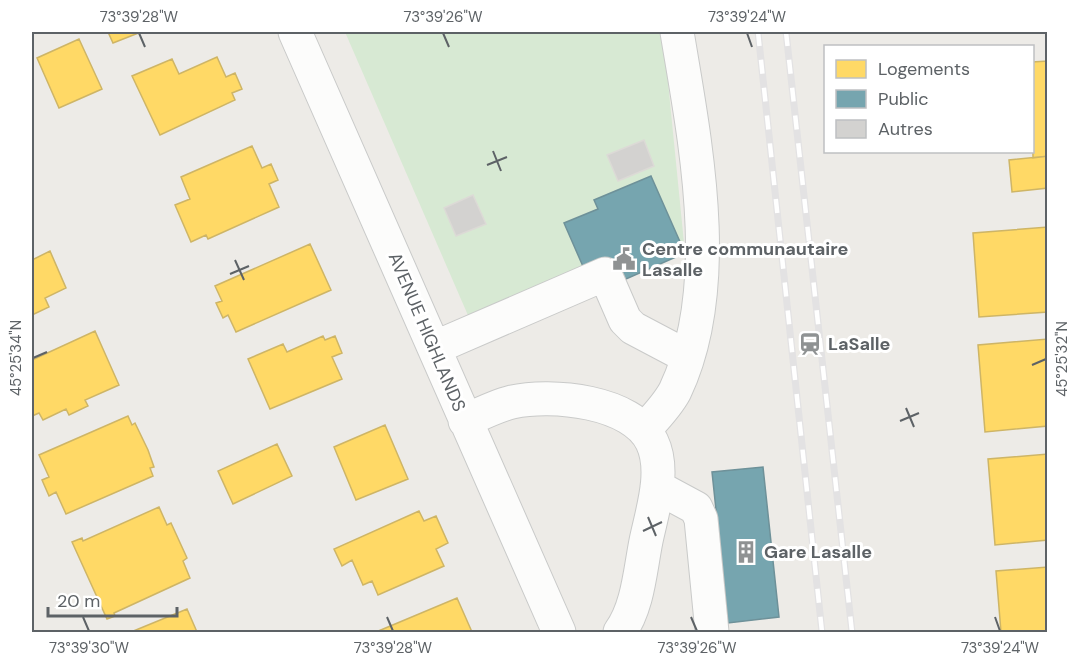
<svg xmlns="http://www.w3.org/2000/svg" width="1079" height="664" viewBox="0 0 1079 664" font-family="'DM Sans',sans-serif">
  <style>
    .green { fill: #d7e9d3 }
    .homes { fill: #ffd966; stroke: #ceb566; stroke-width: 1.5 }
    .public { fill: #76a5af; stroke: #6e9199; stroke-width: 1.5 }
    .building { fill: #d3d2d0; stroke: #dcdad6; stroke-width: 1.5 }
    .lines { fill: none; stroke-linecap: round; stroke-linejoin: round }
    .minor-casing { stroke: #c9cac9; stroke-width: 35 }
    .minor { stroke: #fcfcfb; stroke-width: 33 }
    .rail-casing { stroke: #e3e2e3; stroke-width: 7 }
    .rail { stroke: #fff; stroke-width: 4.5; stroke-dasharray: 14; stroke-linecap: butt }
    .ticks { fill: none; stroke: #5d6266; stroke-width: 2 }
    .labels { text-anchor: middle; stroke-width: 6; stroke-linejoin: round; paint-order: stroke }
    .poi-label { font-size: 18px; font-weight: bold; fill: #5d6266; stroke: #fff; text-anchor: start }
    .street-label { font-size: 18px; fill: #5d6266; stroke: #fff }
    .neatline { fill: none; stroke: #5d6266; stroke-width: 2 }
    .ticks-label { font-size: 15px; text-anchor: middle; fill: #5d6266 }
  </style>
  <rect width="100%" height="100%" fill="#edebe7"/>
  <path class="green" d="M 345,32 L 663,32 L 685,253 L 480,343 Z"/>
  <path class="homes" d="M 108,32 L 141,32 L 113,43 Z
    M 79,39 L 102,89 L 59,108 L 37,58 Z
    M 217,57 L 226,77 L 235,73 L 242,89 L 232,93 L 235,100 L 160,135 L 132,76 L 172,59 L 179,74 Z
    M 1048,61 L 1048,156 L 1033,158 L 1032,62 Z
    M 252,146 L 262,168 L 271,164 L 278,180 L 269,184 L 279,207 L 208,239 L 206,235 L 191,242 L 175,205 L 190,199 L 181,177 Z
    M 1048,156 L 1048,188 L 1012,192 L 1009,160 Z
    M 1048,227 L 1048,312 L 979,317 L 973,233 Z
    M 310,244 L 331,290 L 236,332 L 228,315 L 223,318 L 216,303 L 222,301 L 215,286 Z
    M 50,251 L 66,288 L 45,298 L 49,307 L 32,315 L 32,260 Z
    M 95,331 L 119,385 L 85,400 L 88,406 L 69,415 L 66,409 L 43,420 L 39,413 L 32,416 L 32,360 Z
    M 323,336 L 325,340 L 335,336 L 342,353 L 332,357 L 342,379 L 270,409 L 248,359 L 283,344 L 287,352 Z
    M 1048,339 L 1048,426 L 985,432 L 978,345 Z
    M 128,416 L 132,425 L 135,423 L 148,450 L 154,467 L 150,468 L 153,476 L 66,514 L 56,492 L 49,496 L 42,480 L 49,477 L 39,455 Z
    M 385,425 L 408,479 L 356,500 L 334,447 Z
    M 277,444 L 292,476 L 233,504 L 218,471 Z
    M 1048,454 L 1048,540 L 995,545 L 988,459 Z
    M 159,507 L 167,525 L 171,523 L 187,558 L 183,561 L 190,578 L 114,613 L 115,616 L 107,619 L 72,542 L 82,538 L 83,541 Z
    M 419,511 L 424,521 L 436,516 L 448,543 L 436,549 L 444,566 L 378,595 L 372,581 L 363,585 L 352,560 L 342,566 L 334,549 Z
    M 1048,567 L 1048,632 L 1001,632 L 996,571 Z
    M 457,598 L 472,632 L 376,632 Z
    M 187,609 L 197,632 L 131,632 Z"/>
  <path class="public" d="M 651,176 L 685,253 L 617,283 L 585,271 L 564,223 L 598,209 L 594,200 Z
    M 763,467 L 779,617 L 728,623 L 712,472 Z"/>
  <path class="building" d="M 644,140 L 654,166 L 618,181 L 607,155 Z
    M 473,195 L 486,224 L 456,236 L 444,208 Z"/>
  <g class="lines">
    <g class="minor-casing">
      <path id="minor" d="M 295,32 L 559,632
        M 434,348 L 605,274 L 625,320 L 633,328 L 686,356
        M 465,421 C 480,414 496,406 512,402 C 551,393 633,401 652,442 C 666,471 652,512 646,541 C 640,571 638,607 620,632
        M 644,430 C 655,418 667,406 675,391 C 725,286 695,141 677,32
        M 657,487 L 696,508 L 701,519 L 712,632"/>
    </g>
    <use href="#minor" class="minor"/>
    <g class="rail-casing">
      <path id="rail" d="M 758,32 L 822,632
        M 786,32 L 852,632"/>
    </g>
    <use href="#rail" class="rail"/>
  </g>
  <path class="ticks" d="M 139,33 L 145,47M 443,33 L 449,47M 747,33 L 752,47M 493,151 L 501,171M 487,165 L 507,157M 235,260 L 244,280M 230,274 L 249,266M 33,358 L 47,352M 1032,365 L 1046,359M 906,408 L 914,427M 900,421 L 919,413M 648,517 L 656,536M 643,531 L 662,522M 83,617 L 89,631M 387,617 L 393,631M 691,617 L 697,631M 995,617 L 1000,631"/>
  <defs>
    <g id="civic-bare" transform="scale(1.8)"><path d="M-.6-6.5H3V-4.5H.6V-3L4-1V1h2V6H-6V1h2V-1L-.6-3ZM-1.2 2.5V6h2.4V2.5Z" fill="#8f9293" stroke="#fff" stroke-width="2.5" paint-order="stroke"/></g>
    <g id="station-bare" transform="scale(1.8)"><path d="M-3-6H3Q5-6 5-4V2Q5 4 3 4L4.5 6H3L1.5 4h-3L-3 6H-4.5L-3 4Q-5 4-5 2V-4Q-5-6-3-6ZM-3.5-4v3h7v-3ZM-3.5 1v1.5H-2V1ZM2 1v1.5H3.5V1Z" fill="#8f9293" stroke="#fff" stroke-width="2.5" paint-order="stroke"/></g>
    <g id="building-bare" transform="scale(1.8)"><path d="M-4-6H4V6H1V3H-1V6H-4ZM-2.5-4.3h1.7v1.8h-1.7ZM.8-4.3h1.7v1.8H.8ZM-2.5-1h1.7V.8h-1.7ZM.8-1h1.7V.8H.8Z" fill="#8f9293" stroke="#fff" stroke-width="2.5" paint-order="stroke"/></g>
  </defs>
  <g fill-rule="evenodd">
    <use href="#civic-bare" x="624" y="259"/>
    <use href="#station-bare" x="810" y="344"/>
    <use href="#building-bare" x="746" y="552"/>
  </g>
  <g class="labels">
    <g class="poi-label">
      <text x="642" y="255">Centre communautaire<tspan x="642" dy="21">Lasalle</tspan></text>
      <text x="828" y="350">LaSalle</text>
      <text x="764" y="558">Gare Lasalle</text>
    </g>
    <g class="street-label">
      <text transform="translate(427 332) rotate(67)" y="6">AVENUE HIGHLANDS</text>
    </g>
  </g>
  <rect width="1079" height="664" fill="none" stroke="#ffffff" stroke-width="66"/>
  <rect x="824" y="45" width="210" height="108" fill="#ffffff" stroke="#bec0c2" stroke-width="1.5"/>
  <rect x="836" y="60" width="30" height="18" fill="#ffd966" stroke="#bec0c2" stroke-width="1.5"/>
  <text x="878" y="75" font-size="18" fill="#5d6266">Logements</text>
  <rect x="836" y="90" width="30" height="18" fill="#76a5af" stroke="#bec0c2" stroke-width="1.5"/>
  <text x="878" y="105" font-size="18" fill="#5d6266">Public</text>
  <rect x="836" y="120" width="30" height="18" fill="#d3d2d0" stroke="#bec0c2" stroke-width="1.5"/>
  <text x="878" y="135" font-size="18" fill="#5d6266">Autres</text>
  <path d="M48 607v9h129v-9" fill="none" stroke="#5d6266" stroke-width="3"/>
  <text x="57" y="607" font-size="18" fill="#5d6266" stroke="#ffffff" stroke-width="4.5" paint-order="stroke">20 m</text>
  <rect x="33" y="33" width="1013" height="598" class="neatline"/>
  <g class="ticks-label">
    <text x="139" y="22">73°39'28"W</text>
    <text x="443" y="22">73°39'26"W</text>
    <text x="747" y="22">73°39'24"W</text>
    <text transform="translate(16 358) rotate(-90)" y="5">45°25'34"N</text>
    <text transform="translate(1062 359) rotate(-90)" y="5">45°25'32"N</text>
    <text x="89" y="653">73°39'30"W</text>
    <text x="393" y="653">73°39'28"W</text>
    <text x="697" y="653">73°39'26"W</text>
    <text x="1000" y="653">73°39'24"W</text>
  </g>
</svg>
